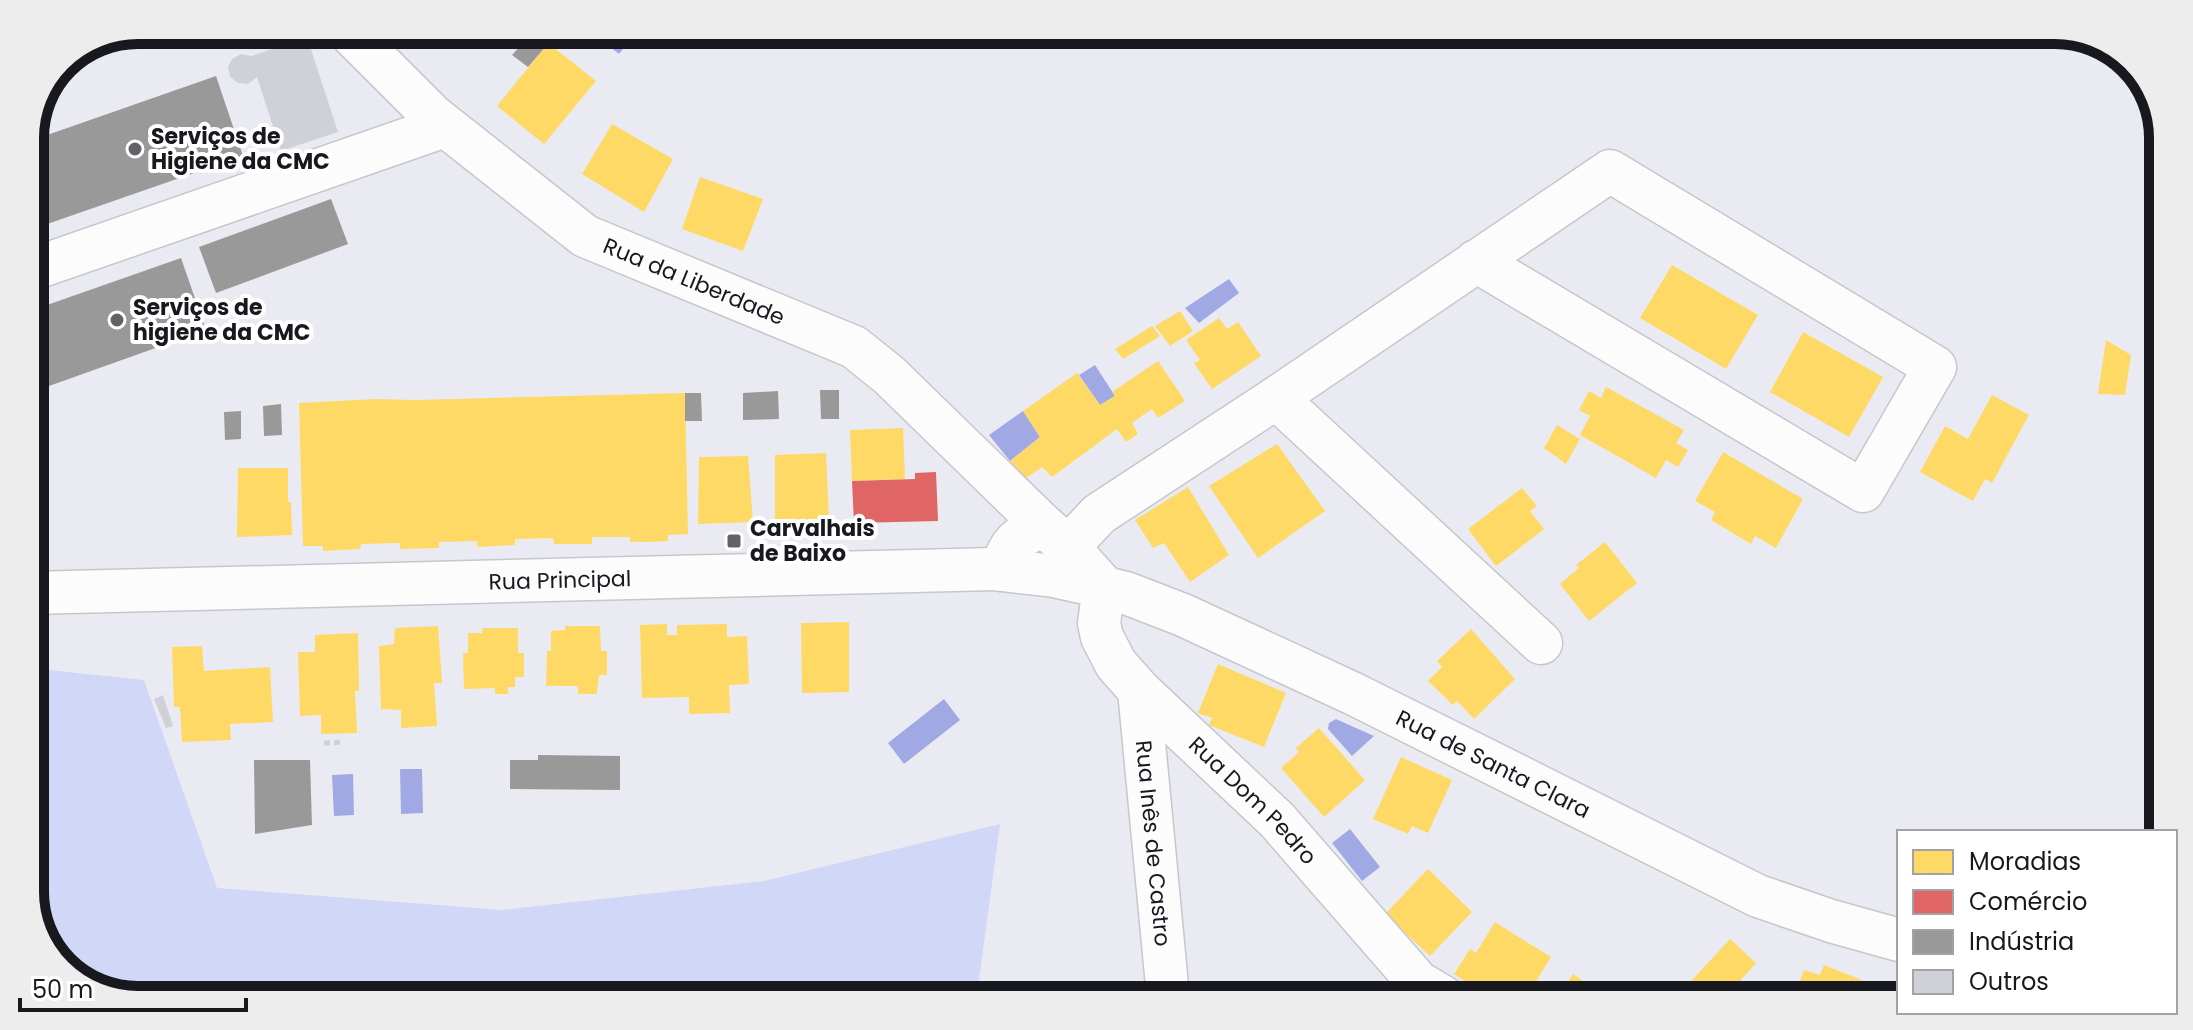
<svg xmlns="http://www.w3.org/2000/svg" width="2193" height="1030" viewBox="0 0 2193 1030" font-family="Poppins,sans-serif">
  <style>
    .green { fill: #d1d7f6 }
    .water { fill: #a1a9e5 }
    .homes { fill: #ffd966 }
    .shops { fill: #e06666 }
    .industry { fill: #999 }
    .building { fill: #d0d1d7 }
    .lines { fill: none; stroke-linecap: round; stroke-linejoin: round }
    .minor-casing { stroke: #c6c7cc; stroke-width: 45 }
    .path { stroke: #cfd0d2; stroke-width: 5; stroke-dasharray: 6 4; stroke-linecap: butt }
    .minor { stroke: #fcfcfd; stroke-width: 42 }
    .poi-dot { fill: #626268; stroke: #fff; stroke-width: 3 }
    .labels { text-anchor: middle; stroke-width: 8; stroke-linejoin: round; paint-order: stroke }
    .poi-label { font-size: 22px; font-weight: bold; fill: #18191e; stroke: #fff; text-anchor: start }
    .street-label { font-size: 22px; fill: #18191e; stroke: #fff }
    .rim { fill: none; stroke: #18191e; stroke-width: 10 }
  </style>
  <rect width="100%" height="100%" fill="#eaebf2"/>
  <path class="green" d="M 30,668 L 144,680 L 217,888 L 502,910 L 764,881 L 1000,824 L 977,995 L 96,992 L 52,957 L 30,899 Z"/>
  <path class="water" d="M 591,32 L 636,32 L 619,54 Z
    M 1229,279 L 1239,293 L 1199,323 L 1185,308 Z
    M 1095,365 L 1115,396 L 1100,405 L 1079,375 Z
    M 1023,411 L 1040,437 L 1010,461 L 989,435 Z
    M 944,699 L 960,720 L 904,764 L 888,743 Z
    M 1336,719 L 1374,736 L 1352,756 L 1328,729 L 1329,723 Z
    M 400,769 L 422,769 L 423,813 L 401,814 Z
    M 353,774 L 354,815 L 334,816 L 332,775 Z
    M 1350,829 L 1380,867 L 1362,881 L 1332,843 Z"/>
  <path class="homes" d="M 548,43 L 596,81 L 544,144 L 497,106 Z
    M 612,124 L 673,159 L 644,212 L 582,174 Z
    M 700,177 L 763,199 L 743,251 L 682,229 Z
    M 1672,265 L 1758,315 L 1726,369 L 1640,318 Z
    M 1180,311 L 1193,331 L 1170,346 L 1155,326 Z
    M 1219,318 L 1227,329 L 1238,322 L 1261,356 L 1212,389 L 1194,363 L 1200,360 L 1186,340 Z
    M 1152,326 L 1160,336 L 1123,359 L 1115,349 Z
    M 1803,332 L 1883,377 L 1849,437 L 1770,392 Z
    M 2106,340 L 2131,355 L 2125,395 L 2098,394 Z
    M 1158,361 L 1185,401 L 1158,418 L 1152,409 L 1132,423 L 1138,434 L 1126,442 L 1117,429 L 1052,477 L 1042,467 L 1026,478 L 1010,461 L 1040,437 L 1023,411 L 1077,373 L 1100,405 L 1115,396 L 1112,392 Z
    M 1606,387 L 1684,430 L 1676,443 L 1688,450 L 1678,467 L 1666,460 L 1656,478 L 1580,435 L 1590,416 L 1579,410 L 1589,391 L 1601,398 Z
    M 685,393 L 688,534 L 668,535 L 668,541 L 649,542 L 630,542 L 630,537 L 592,537 L 592,544 L 554,544 L 553,538 L 515,539 L 515,545 L 477,547 L 477,541 L 439,542 L 439,548 L 400,549 L 400,543 L 361,544 L 360,549 L 323,551 L 323,546 L 303,546 L 299,403 L 376,399 L 415,400 Z
    M 1992,395 L 2029,415 L 1992,483 L 1985,479 L 1973,501 L 1920,472 L 1945,426 L 1968,439 Z
    M 1557,425 L 1580,439 L 1566,464 L 1544,448 Z
    M 903,428 L 905,479 L 852,481 L 850,430 Z
    M 1277,444 L 1325,511 L 1258,558 L 1209,486 Z
    M 1723,452 L 1803,499 L 1776,548 L 1755,536 L 1751,544 L 1711,520 L 1715,512 L 1695,501 Z
    M 826,453 L 829,519 L 775,522 L 775,455 Z
    M 748,456 L 753,522 L 698,524 L 699,457 Z
    M 238,468 L 288,468 L 288,502 L 291,502 L 292,535 L 237,537 Z
    M 1188,487 L 1229,555 L 1190,582 L 1164,543 L 1153,548 L 1135,520 Z
    M 1522,488 L 1537,506 L 1530,511 L 1544,529 L 1496,566 L 1468,529 Z
    M 1605,542 L 1637,583 L 1589,621 L 1560,584 L 1579,568 L 1576,565 Z
    M 849,622 L 849,692 L 802,693 L 801,623 Z
    M 667,624 L 667,635 L 677,635 L 677,625 L 727,624 L 727,637 L 747,636 L 749,684 L 729,685 L 730,713 L 689,714 L 689,697 L 642,698 L 640,625 Z
    M 438,626 L 442,683 L 434,683 L 437,726 L 401,728 L 401,710 L 381,709 L 379,646 L 394,644 L 395,628 Z
    M 565,626 L 600,626 L 601,651 L 607,651 L 607,675 L 599,675 L 597,694 L 578,694 L 578,686 L 546,686 L 547,651 L 551,651 L 551,631 L 565,630 Z
    M 483,628 L 518,628 L 518,653 L 524,653 L 524,677 L 515,677 L 515,687 L 508,687 L 508,694 L 495,694 L 495,688 L 464,689 L 463,653 L 468,653 L 468,633 L 482,633 Z
    M 1471,629 L 1515,679 L 1474,719 L 1457,701 L 1453,705 L 1428,681 L 1442,667 L 1437,661 Z
    M 358,633 L 359,691 L 355,691 L 357,733 L 321,734 L 321,715 L 300,716 L 298,652 L 315,652 L 315,635 Z
    M 202,646 L 204,671 L 270,667 L 273,722 L 230,724 L 231,740 L 182,742 L 180,707 L 174,707 L 172,647 Z
    M 1218,664 L 1286,693 L 1264,747 L 1209,725 L 1212,718 L 1198,713 Z
    M 1319,728 L 1365,780 L 1324,817 L 1281,768 L 1299,752 L 1296,748 Z
    M 1401,757 L 1452,780 L 1428,833 L 1412,826 L 1408,834 L 1373,819 Z
    M 1428,869 L 1472,912 L 1430,956 L 1385,914 Z
    M 1495,922 L 1551,957 L 1526,998 L 1491,998 L 1454,974 L 1470,949 L 1476,953 Z
    M 1730,939 L 1756,963 L 1740,981 L 1745,985 L 1733,999 L 1688,998 L 1681,992 Z
    M 1824,965 L 1874,985 L 1869,999 L 1793,999 L 1804,970 L 1820,975 Z
    M 1573,974 L 1583,981 L 1581,984 L 1604,998 L 1558,998 Z"/>
  <path class="shops" d="M 936,472 L 938,521 L 854,523 L 852,481 L 915,479 L 915,473 Z"/>
  <path class="industry" d="M 533,32 L 558,32 L 528,67 L 512,55 Z
    M 216,76 L 243,156 L 30,230 L 30,141 Z
    M 331,199 L 348,244 L 216,293 L 199,247 Z
    M 181,258 L 206,330 L 35,391 L 30,377 L 30,311 Z
    M 820,390 L 839,390 L 839,419 L 821,419 Z
    M 778,391 L 779,419 L 743,420 L 743,393 Z
    M 685,393 L 701,393 L 702,421 L 685,421 Z
    M 281,404 L 282,435 L 264,436 L 263,406 Z
    M 241,411 L 241,439 L 225,440 L 224,412 Z
    M 538,755 L 620,756 L 620,790 L 510,789 L 510,760 L 538,760 Z
    M 254,760 L 310,760 L 312,825 L 255,834 Z"/>
  <path class="building" d="M 307,37 L 338,132 L 281,151 L 257,77 L 248,84 L 238,83 L 230,77 L 228,67 L 232,59 L 241,54 L 252,56 Z
    M 163,695 L 173,726 L 166,728 L 154,699 Z"/>
  <g class="lines">
    <g class="minor-casing">
      <g id="minor">
        <path id="s1" d="M 348,31 L 433,116 L 585,236 L 854,347 L 889,375 L 1043,525"/>
        <path d="M 30,270 L 445,126"/>
        <path d="M 1276,398 L 1541,643"/>
        <path d="M 1068,547 L 1099,514 L 1276,398 L 1610,171 L 1935,367 L 1863,491 L 1476,261"/>
        <path id="s2" d="M 1001,570 C 1010,541 1017,538 1043,525 L 1068,547 L 1104,587 L 1099,623 L 1102,637 L 1116,664 L 1139,690 L 1277,820 L 1418,982 L 1443,997"/>
        <path id="s3" d="M 30,593 L 994,569 L 1054,576 L 1090,584 L 1126,593 L 1183,615 L 1354,694 L 1758,896 L 1831,921 L 1899,940"/>
        <path id="s4" d="M 1139,690 L 1168,996"/>
      </g>
    </g>
    <path class="path" d="M 324,743 L 343,742"/>
    <use href="#minor" class="minor"/>
  </g>
  <g class="poi-dot">
    <circle cx="135" cy="149" r="8"/>
    <circle cx="117" cy="320" r="8"/>
    <rect x="726" y="533" width="16" height="16" rx="4"/>
  </g>
  <g class="labels">
    <g class="poi-label">
      <text x="151" y="144">Serviços de<tspan x="151" dy="25">Higiene da CMC</tspan></text>
      <text x="133" y="315">Serviços de<tspan x="133" dy="25">higiene da CMC</tspan></text>
      <text x="750" y="536">Carvalhais<tspan x="750" dy="25">de Baixo</tspan></text>
    </g>
    <g class="street-label">
      <text dy="8" stroke="none"><textPath href="#s1" startOffset="432">Rua da Liberdade</textPath></text>
      <text dy="8" stroke="none"><textPath href="#s3" startOffset="530">Rua Principal</textPath></text>
      <text dy="8" stroke="none"><textPath href="#s3" startOffset="1504">Rua de Santa Clara</textPath></text>
      <text dy="8" stroke="none"><textPath href="#s2" startOffset="426">Rua Dom Pedro</textPath></text>
      <text dy="8" stroke="none"><textPath href="#s4" startOffset="154">Rua Inês de Castro</textPath></text>
    </g>
  </g>
  <path d="M0 0H2193V1030H0ZM138 44H2055A94 94 0 0 1 2149 138V892A94 94 0 0 1 2055 986H138A94 94 0 0 1 44 892V138A94 94 0 0 1 138 44Z" fill="#ededed" fill-rule="evenodd"/>
  <path class="rim" d="M138 44H2055A94 94 0 0 1 2149 138V892A94 94 0 0 1 2055 986H138A94 94 0 0 1 44 892V138A94 94 0 0 1 138 44Z"/>
  <rect x="1897" y="830" width="280" height="184" fill="#ffffff" stroke="#a3a3a5" stroke-width="2"/>
  <rect x="1913" y="850" width="40" height="24" fill="#ffd966" stroke="#a3a3a5" stroke-width="2"/>
  <text x="1969" y="870" font-size="24" fill="#18191e">Moradias</text>
  <rect x="1913" y="890" width="40" height="24" fill="#e06666" stroke="#a3a3a5" stroke-width="2"/>
  <text x="1969" y="910" font-size="24" fill="#18191e">Comércio</text>
  <rect x="1913" y="930" width="40" height="24" fill="#999999" stroke="#a3a3a5" stroke-width="2"/>
  <text x="1969" y="950" font-size="24" fill="#18191e">Indústria</text>
  <rect x="1913" y="970" width="40" height="24" fill="#d0d1d7" stroke="#a3a3a5" stroke-width="2"/>
  <text x="1969" y="990" font-size="24" fill="#18191e">Outros</text>
  <path d="M20 998v12h226v-12" fill="none" stroke="#18191e" stroke-width="4"/>
  <text x="32" y="998" font-size="24" fill="#18191e" stroke="#ffffff" stroke-width="6" paint-order="stroke">50 m</text>
</svg>
